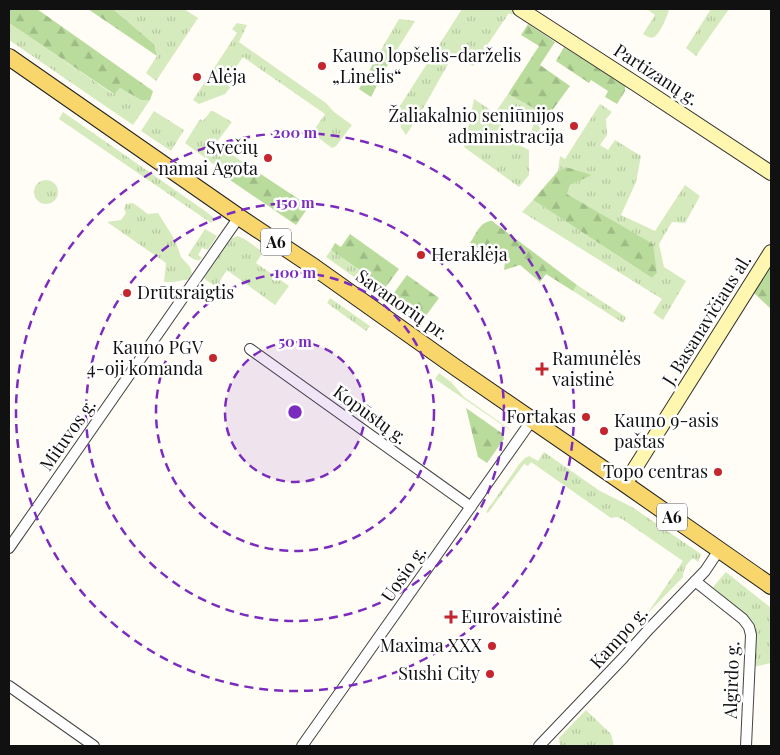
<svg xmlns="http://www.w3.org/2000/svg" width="780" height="755" viewBox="0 0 780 755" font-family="'Playfair Display',serif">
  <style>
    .grass { fill: url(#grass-tufts) }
    .forest { fill: url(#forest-firs) }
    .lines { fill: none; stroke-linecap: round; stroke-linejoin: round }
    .street-casing { stroke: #444; stroke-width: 12 }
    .secondary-casing { stroke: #333; stroke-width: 16 }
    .primary-casing { stroke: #222; stroke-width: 18 }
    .street { stroke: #fff; stroke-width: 10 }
    .secondary { stroke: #fff6b0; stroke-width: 14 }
    .primary { stroke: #f9d66b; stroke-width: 16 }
    .ring { fill: none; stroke: #7b2cbf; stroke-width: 2.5; stroke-dasharray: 9 6 }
    .poi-dot { fill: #c4262e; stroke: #fff; stroke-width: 2 }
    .labels { text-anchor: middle; stroke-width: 5; stroke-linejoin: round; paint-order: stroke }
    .shield { fill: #fff; stroke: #585858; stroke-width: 1 }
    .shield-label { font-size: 16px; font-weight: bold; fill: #111 }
    .poi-label { font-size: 18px; fill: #111; stroke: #fff; text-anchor: start }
    .street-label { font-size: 18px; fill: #111; stroke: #fff }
    .centre { fill: #7b2cbf; stroke: #fff; stroke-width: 2.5 }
    .ring-label { font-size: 15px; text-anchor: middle; font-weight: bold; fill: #7b2cbf; stroke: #fff; stroke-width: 5; stroke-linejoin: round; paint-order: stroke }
  </style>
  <defs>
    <pattern id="grass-tufts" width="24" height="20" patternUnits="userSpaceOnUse" patternTransform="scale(1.25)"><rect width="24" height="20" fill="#d5ebbd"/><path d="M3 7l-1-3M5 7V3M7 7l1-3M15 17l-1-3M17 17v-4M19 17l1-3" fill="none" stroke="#b6c8a1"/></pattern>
    <pattern id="forest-firs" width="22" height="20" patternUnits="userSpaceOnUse" patternTransform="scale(1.25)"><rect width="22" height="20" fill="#b9dc9c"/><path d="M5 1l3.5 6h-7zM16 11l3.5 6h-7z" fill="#9ebc85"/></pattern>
  </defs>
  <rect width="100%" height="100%" fill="#fffdf5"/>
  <path class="grass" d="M 113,9 L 184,9 L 198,18 L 156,81 L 146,73 L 157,56 L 154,44 Z
    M 462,9 L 510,9 L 514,11 L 512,15 L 509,13 L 473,66 L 453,55 L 420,114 L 406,135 L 401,128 L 398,109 Z
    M 647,9 L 669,9 C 668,15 660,34 654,37 C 650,39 647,36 643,34 L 655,15 Z
    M 711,9 L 729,9 L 696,56 L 686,48 Z
    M 399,19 L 415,21 L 388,64 L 378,55 Z
    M 9,23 L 113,94 L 120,88 L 141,100 L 150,100 L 133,125 L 9,40 Z
    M 237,23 L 247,25 L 239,42 L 326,103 L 334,112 L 352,125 L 336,146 L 332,148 L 312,133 L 325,114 L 243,57 L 232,73 L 235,82 L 225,94 L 199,104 L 193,100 L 237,33 L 232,29 Z
    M 508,94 L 548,116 L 535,137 L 531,134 L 534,121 L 510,116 L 495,133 L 529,150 L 529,175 L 519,187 L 464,147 L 474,99 L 495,113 Z
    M 600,104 L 612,112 L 606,119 L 607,135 L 600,145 L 608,150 L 615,140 L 641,156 L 636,182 L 621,215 L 655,231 L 685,185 L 700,196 L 685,223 L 672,222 L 659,244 L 664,267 L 686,281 L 663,320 L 653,313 L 662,299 L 522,212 L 533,200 L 652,278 L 657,273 L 652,244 L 567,194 L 570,185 L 591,175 L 566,167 L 558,171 L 560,156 L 565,159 Z
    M 154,111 L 184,130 L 171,151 L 141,131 Z
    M 211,111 L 213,111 L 232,122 L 216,143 L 244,163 L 232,178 L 185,143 L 200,119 L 203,121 Z
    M 63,112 L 208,213 L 215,219 L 211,223 L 59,119 Z
    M34 192a12 12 0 1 1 24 0a12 12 0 1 1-24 0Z
    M 133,203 L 148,214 L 158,213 L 175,240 L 181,257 L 190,267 L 192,273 L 189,279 L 174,282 L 164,282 L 166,263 L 107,222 L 121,220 L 126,213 L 124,209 L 126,204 Z
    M 205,229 L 217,236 L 208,250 L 202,248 L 198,255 L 202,258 C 197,263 193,259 188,255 Z
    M 238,236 L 246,240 L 263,252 L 256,263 L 289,286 L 275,305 L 227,270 L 219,282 L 233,292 L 230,296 L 206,280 L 204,278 L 232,238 Z
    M 331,250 L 425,317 L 420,324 L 326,257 Z
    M 577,285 L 626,317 L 623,323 L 573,291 Z
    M 330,298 L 370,326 L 366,331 L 327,303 Z
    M 439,373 L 451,382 L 464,397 L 508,428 L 511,431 L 435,379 Z
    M 544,452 L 600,491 L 632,507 L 701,554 L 698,562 L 693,558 C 686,564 684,568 683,577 L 647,614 L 683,561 L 622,519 L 617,517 L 611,518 L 531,462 L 528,466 L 524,464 L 488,513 L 486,512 L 520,463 L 525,458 L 529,456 L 538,461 Z
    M 726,572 L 771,608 L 771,663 L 753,667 L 751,623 L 713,587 Z
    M 586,710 L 611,734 L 614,746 L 560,746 L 559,738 Z"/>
  <path class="forest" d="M 9,9 L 37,9 L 153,91 L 150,100 L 141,100 L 120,88 L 114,94 L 9,23 Z
    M 88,9 L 113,9 L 154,44 L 157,56 Z
    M 528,24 L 555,42 L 540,65 L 570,86 L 548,116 L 508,94 L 539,46 L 521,35 Z
    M 564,47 L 625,86 L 625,91 L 617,104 L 605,97 L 608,91 L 591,80 L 589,83 L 556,61 Z
    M 378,55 L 388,64 L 371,97 L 359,89 Z
    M 244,163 L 309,206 L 296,225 L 230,180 Z
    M 566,167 L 592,175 L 570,185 L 567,194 L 653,244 L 657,273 L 652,278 L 533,200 L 558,171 Z
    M 492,221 L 577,285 L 573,291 L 546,274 L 540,282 L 520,265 L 504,270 L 506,255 L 483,251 L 470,243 C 477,233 479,222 492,221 Z
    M 350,234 L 399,269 L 385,288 L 331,250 L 335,243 L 341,247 Z
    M 771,264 L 771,309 L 754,293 Z
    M 407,275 L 439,298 L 425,317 L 393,294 Z
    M 466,408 L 503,434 L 504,439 L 487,463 L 478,457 Z"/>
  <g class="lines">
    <g class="street-casing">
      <path id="street" d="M 250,349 L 471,507
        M 9,548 L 239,217
        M 695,581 L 743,619 L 749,627 L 751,635 L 746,746
        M 9,686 L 94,746
        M 302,746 L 532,420
        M 539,746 L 623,658 L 649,629 L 705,571 L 719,550"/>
    </g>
    <g class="secondary-casing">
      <path id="secondary" d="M 520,9 L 636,84 L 771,173
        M 625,484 L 771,252"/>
    </g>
    <g class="primary-casing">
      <path id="primary" d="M 9,57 L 239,217 L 314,267 L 455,367 L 625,484 L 771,586"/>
    </g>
    <use href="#street" class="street"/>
    <use href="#secondary" class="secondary"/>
    <use href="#primary" class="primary"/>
  </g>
  <circle cx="295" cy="412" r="70" fill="#7b2cbf" fill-opacity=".12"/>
  <g class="ring">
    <circle cx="295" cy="412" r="70"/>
    <circle cx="295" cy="412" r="139"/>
    <circle cx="295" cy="412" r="209"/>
    <circle cx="295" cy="412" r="279"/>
  </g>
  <g class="poi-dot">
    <circle cx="322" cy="66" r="5"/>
    <circle cx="197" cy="77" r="5"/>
    <circle cx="574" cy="126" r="5"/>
    <circle cx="268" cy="158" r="5"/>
    <circle cx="421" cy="255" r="5"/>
    <circle cx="127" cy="293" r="5"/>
    <circle cx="213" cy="358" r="5"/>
    <path d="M539.5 361.5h5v5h5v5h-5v5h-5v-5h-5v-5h5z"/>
    <circle cx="586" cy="417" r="5"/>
    <circle cx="604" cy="431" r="5"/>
    <circle cx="718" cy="472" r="5"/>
    <path d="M448.5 609.5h5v5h5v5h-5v5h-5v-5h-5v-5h5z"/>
    <circle cx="492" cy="646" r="5"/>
    <circle cx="490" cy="674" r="5"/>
  </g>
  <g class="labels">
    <g class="shield">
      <rect x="261" y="228.5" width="30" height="27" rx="4"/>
      <rect x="657" y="503.5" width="30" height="27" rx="4"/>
    </g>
    <g class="shield-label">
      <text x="276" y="248">A6</text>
      <text x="672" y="523">A6</text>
    </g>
    <g class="poi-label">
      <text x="332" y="62">Kauno lopšelis-darželis<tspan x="332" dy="21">„Linelis“</tspan></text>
      <text x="207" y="83">Alėja</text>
      <text x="564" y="122" text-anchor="end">Žaliakalnio seniūnijos<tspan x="564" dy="21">administracija</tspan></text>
      <text x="258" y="154" text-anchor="end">Svečių<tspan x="258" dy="21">namai Agota</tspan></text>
      <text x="431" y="261">Heraklėja</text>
      <text x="137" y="299">Drūtsraigtis</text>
      <text x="203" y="354" text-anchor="end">Kauno PGV<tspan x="203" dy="21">4-oji komanda</tspan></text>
      <text x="552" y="365">Ramunėlės<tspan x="552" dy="21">vaistinė</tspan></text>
      <text x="576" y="423" text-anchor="end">Fortakas</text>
      <text x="614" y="427">Kauno 9-asis<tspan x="614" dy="21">paštas</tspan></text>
      <text x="708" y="478" text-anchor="end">Topo centras</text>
      <text x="461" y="623">Eurovaistinė</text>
      <text x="482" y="652" text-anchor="end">Maxima XXX</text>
      <text x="480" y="680" text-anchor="end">Sushi City</text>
    </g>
    <g class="street-label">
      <text transform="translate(656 75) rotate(33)" y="6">Partizanų g.</text>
      <text transform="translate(402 305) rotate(35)" y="6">Savanorių pr.</text>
      <text transform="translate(707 320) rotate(-58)" y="6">J. Basanavičiaus al.</text>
      <text transform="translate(370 415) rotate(36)" y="6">Kopūstų g.</text>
      <text transform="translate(68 435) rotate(-55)" y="6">Mituvos g.</text>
      <text transform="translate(404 574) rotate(-55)" y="6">Uosio g.</text>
      <text transform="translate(619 638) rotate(-48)" y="6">Kampo g.</text>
      <text transform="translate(732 680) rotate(-88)" y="6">Algirdo g.</text>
    </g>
  </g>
  <circle cx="295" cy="412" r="8" class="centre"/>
  <g class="ring-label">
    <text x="295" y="138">200 m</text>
    <text x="295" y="208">150 m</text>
    <text x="295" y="278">100 m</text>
    <text x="295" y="347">50 m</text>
  </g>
  <rect width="780" height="755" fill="none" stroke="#111111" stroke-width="20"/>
</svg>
